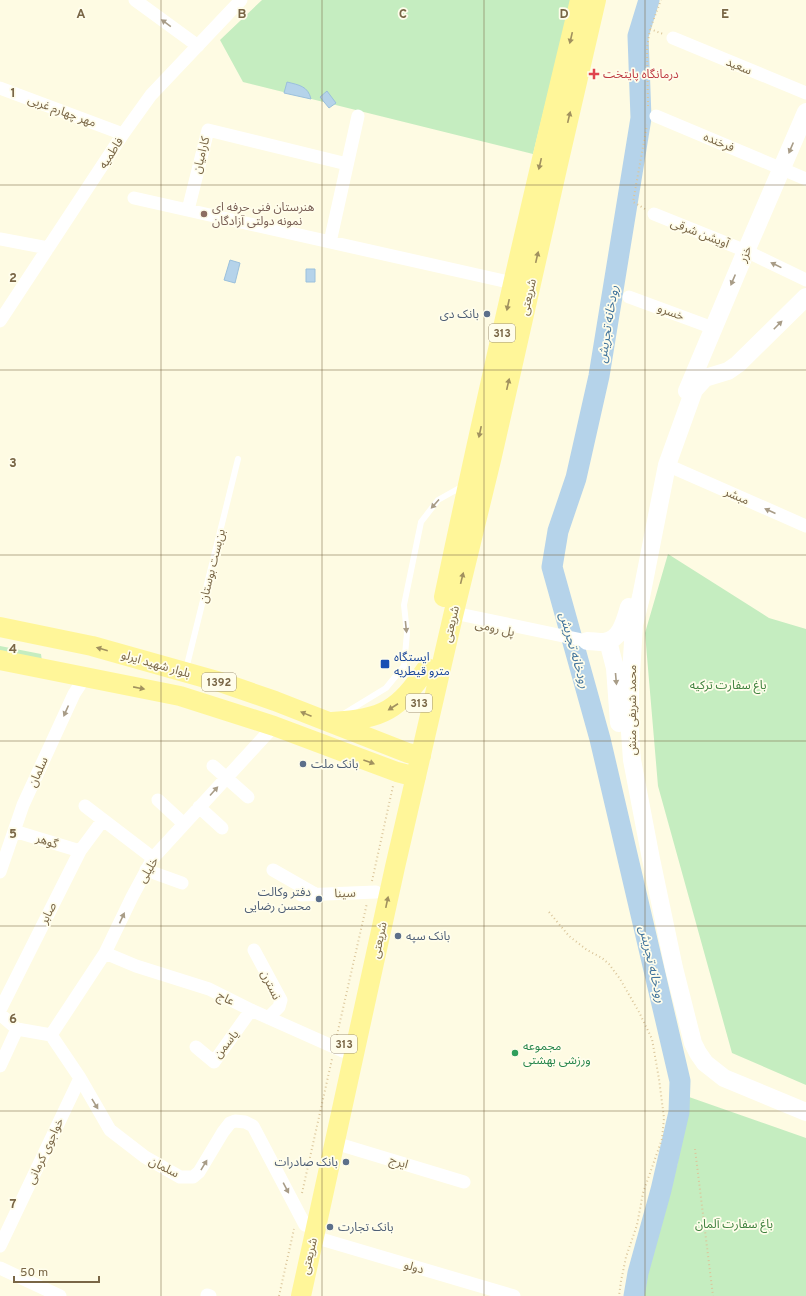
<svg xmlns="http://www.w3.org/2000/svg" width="806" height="1296" viewBox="0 0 806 1296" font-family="Overpass,'Noto Sans Arabic',sans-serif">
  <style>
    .green { fill: #c5edc0 }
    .water { fill: #b5d3ea; stroke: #9bc0dc }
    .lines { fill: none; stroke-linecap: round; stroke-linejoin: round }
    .river { stroke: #b5d3ea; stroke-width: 21 }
    .path { stroke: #dbc69b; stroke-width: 2; stroke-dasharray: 1 3; stroke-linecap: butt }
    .lane { stroke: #fff; stroke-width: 6 }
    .street { stroke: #fff; stroke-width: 13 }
    .secondary { stroke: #fff; stroke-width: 18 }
    .primary { stroke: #fff699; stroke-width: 20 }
    .oneway { fill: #a89c87 }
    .oneway2 { fill: #a1915f }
    .grid { fill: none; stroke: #796646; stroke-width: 1; stroke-opacity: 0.55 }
    .health-dot { fill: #e0444e; stroke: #fffdeb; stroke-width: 1.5 }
    .education-dot { fill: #8d6e63; stroke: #fffdeb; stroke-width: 1.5 }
    .service-dot { fill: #5c6f8a; stroke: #fffdeb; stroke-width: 1.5 }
    .transit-dot { fill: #1a4fb4; stroke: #fffdeb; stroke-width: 1.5 }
    .leisure-dot { fill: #2e9e5b; stroke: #fffdeb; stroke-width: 1.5 }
    .labels { text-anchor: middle; stroke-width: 3.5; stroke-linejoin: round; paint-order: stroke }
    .shield { fill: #fffdeb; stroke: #a19378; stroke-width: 1 }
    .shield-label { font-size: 11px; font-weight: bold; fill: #796646 }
    .street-label { font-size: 12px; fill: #796646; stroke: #fffdeb }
    .health-label { font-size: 12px; fill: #be3a42; stroke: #fffdeb; text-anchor: start }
    .education-label { font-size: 12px; fill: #785e54; stroke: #fffdeb; text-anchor: start }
    .service-label { font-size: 12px; fill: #4e5e75; stroke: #fffdeb; text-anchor: end }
    .transit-label { font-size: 12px; fill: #164399; stroke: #fffdeb; text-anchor: start }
    .park-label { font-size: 12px; fill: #3e803d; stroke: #fffdeb }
    .leisure-label { font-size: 12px; fill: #27864d; stroke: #fffdeb; text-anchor: start }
    .water-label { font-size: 13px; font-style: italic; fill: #43759d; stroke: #fffdeb }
    .grid-label { font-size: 13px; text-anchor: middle; font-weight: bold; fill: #796646; stroke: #fffdeb; stroke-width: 3.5; stroke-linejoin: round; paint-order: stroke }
  </style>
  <rect width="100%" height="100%" fill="#fefbe3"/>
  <path class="green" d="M 262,0 L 571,0 L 533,154 L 243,82 L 220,40 Z
    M 668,554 L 769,618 L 806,629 L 806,1085 L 732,1053 L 658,786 L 645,633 Z
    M 0,646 L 41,654 L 42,661 L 0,656 Z
    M 689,1097 L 806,1138 L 806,1296 L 641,1296 L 657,1225 L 677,1166 Z"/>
  <path class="water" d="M 287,82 C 299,85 308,86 311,99 L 284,93 Z
    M 327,91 L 336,103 L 329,108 L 320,97 Z
    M 230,260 L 240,263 L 235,283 L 224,280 Z
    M 306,269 L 315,269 L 315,282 L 306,282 Z"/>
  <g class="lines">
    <path class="river" d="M 634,1296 L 638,1273 L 661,1190 L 679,1112 L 680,1081 L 600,739 L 552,567 L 558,531 L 576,478 L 599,376 L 641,118 L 638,36 L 649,0"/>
    <path class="path" d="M 650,29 L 663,34
      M 648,106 L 647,48 L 650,29 L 661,0
      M 645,209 L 633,202 L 647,125
      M 372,881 L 393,786
      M 549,912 L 569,936 L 587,950 L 602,958 L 609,964 L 620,979 L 639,1012 L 652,1039 L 659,1079 L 664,1118 L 662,1139 L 643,1193 L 637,1225 L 626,1257 L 621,1281 L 619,1296
      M 337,1035 L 367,903
      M 695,1149 L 713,1296
      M 302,1193 L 332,1059
      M 279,1296 L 294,1229"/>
    <path class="lane" d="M 186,669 L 238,459
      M 345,713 L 386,688 L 404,666 L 407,633 L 404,605 L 421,522 L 438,500 L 463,486"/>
    <path class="street" d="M 135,0 L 198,46
      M 673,38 L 806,93
      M 0,88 L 123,134
      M 656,116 L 806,179
      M 134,198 L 513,283
      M 188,210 L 208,130 L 347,164
      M 654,214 L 746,251 L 806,280
      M 0,239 L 48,248
      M 330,242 L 358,116
      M 629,297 L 713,328
      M 0,321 L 123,134 L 151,95 L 241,0
      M 667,465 L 806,526
      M 453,616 L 459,614 L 587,641
      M 213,766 L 248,797
      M 158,800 L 184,824
      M 85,806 L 153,858
      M 199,807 L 222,828
      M 14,831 L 80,851
      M 146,870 L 182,883
      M 273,870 L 315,894
      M 0,872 L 23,805 L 74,694 L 85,677
      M 301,895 L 376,892
      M 254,950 L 281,1000 L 279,1007 L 268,1018
      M 105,953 L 136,966 L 209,989 L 251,1010 L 343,1051
      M 0,1010 L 80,851 L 103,820
      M 0,1014 L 17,1029 L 51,1035 L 80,1078 L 110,1130 L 145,1157 L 180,1177 L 193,1177 L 199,1172 L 223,1132 L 230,1123 L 235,1121 L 245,1122 L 253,1126 L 305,1225
      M 51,1035 L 105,953 L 132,897 L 153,858 L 274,726
      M 196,1047 L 214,1062 L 251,1010
      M 0,1066 L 17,1029
      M 335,1143 L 464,1182
      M 314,1237 L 514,1296
      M 0,1246 L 80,1078
      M 0,1268 L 60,1296
      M 207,1295 L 210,1296"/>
    <path class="secondary" d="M 806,297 L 738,364 L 728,371 L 705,378 L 694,390 L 667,465 L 641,597 L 634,625 L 630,691 L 630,732 L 632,760 L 651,859 L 674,968 L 693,1043 L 698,1053 L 705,1063 L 724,1078 L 806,1112
      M 687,391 L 746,251 L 806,112
      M 587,641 C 592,641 598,642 604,642 C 621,640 625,620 629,607
      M 608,641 L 615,668 L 619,723"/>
    <path class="primary" d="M 444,597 C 486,397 532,198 580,0
      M 0,627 L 92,646 L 220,682 L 275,701 L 408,753 L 421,756
      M 0,660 L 180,696 L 274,726 L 397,772 L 416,777
      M 332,722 C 385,718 397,711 427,668
      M 301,1296 L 395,867 L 453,616 L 492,456 L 558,164 L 596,0"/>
  </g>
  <defs><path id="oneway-solid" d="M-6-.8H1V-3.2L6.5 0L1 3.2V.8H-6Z"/></defs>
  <g class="oneway">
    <use href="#oneway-solid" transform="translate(166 23) rotate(-144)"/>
    <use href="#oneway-solid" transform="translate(791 148) rotate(113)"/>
    <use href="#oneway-solid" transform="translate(776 265) rotate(-154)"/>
    <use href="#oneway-solid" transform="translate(733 280) rotate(113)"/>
    <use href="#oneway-solid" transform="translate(778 325) rotate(-45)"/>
    <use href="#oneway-solid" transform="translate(435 504) rotate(132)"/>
    <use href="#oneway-solid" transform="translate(770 511) rotate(-156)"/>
    <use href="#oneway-solid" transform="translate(406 627) rotate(84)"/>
    <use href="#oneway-solid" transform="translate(616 679) rotate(85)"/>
    <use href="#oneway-solid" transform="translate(66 711) rotate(114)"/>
    <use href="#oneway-solid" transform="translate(214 791) rotate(-48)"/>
    <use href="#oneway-solid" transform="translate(122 918) rotate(-65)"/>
    <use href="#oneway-solid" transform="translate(95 1104) rotate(59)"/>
    <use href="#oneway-solid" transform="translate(204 1165) rotate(-59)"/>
    <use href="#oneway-solid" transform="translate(286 1188) rotate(62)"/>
  </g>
  <g class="oneway2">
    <use href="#oneway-solid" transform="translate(571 38) rotate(103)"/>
    <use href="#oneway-solid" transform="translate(569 117) rotate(-77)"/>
    <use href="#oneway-solid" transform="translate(540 164) rotate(103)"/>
    <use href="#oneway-solid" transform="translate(537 257) rotate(-77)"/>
    <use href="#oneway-solid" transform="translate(508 305) rotate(102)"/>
    <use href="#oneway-solid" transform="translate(508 384) rotate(-77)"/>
    <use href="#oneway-solid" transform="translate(480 432) rotate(102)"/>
    <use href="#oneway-solid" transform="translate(462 578) rotate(-76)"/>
    <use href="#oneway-solid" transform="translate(102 649) rotate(-164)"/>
    <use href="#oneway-solid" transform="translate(139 688) rotate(11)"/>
    <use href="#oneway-solid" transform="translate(393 707) rotate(147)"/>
    <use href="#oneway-solid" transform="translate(306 714) rotate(-158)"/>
    <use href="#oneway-solid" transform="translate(369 762) rotate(20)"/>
    <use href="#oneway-solid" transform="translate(387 902) rotate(-78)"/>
  </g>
  <path class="grid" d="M 161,0 L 161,1296M 322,0 L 322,1296M 484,0 L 484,1296M 645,0 L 645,1296M 0,185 L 806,185M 0,370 L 806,370M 0,555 L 806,555M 0,741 L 806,741M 0,926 L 806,926M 0,1111 L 806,1111"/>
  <path class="health-dot" d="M592 68h4v4h4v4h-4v4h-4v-4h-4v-4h4z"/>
  <circle class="education-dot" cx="204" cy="214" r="4"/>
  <g class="service-dot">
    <circle cx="487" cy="314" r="4"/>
    <circle cx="303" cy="764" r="4"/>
    <circle cx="319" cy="899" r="4"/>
    <circle cx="398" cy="936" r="4"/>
    <circle cx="346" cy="1162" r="4"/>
    <circle cx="330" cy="1227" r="4"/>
  </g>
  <rect class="transit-dot" x="380" y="659" width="10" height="10" rx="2"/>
  <circle class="leisure-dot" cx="515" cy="1053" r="4"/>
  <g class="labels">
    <g class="shield">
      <rect x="489" y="324" width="26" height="18" rx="3"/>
      <rect x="202" y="673" width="34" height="18" rx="3"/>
      <rect x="406" y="694" width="26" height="18" rx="3"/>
      <rect x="331" y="1035" width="26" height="18" rx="3"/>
    </g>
    <g class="shield-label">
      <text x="502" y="337">313</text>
      <text x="219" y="686">1392</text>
      <text x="419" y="707">313</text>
      <text x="344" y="1048">313</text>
    </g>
    <g class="street-label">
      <text transform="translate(739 66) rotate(22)" y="4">سعید</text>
      <text transform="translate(62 111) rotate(20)" y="4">مهر چهارم غربی</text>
      <text transform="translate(719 142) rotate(23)" y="4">فرخنده</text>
      <text transform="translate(111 153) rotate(-57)" y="4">فاطمیه</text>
      <text transform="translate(201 155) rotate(-76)" y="4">کارامیان</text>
      <text transform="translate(700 233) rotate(21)" y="4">آویشن شرقی</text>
      <text transform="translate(745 254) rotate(-67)" y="4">خزر</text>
      <text transform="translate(528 297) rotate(-77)" y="4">شریعتی</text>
      <text transform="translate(671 312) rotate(20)" y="4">خسرو</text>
      <text transform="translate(737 496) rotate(24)" y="4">مبشر</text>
      <text transform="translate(212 566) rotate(-76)" y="4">بن‌بست بوستان</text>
      <text transform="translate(451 624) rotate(-77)" y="4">شریعتی</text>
      <text transform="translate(495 628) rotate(13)" y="4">پل رومی</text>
      <text transform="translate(156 664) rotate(16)" y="4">بلوار شهید ایرلو</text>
      <text transform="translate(632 710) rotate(-90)" y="4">محمد شریفی منش</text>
      <text transform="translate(38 772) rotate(-66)" y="4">سلمان</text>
      <text transform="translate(47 841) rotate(17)" y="4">گوهر</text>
      <text transform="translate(148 870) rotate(-59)" y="4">خلیلی</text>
      <text transform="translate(345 893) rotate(-2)" y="4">سینا</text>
      <text transform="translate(48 913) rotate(-63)" y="4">صابر</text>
      <text transform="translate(379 940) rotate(-78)" y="4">شریعتی</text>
      <text transform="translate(271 985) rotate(65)" y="4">نسترن</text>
      <text transform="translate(226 998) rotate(27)" y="4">عاج</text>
      <text transform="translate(226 1044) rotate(-51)" y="4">یاسمن</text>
      <text transform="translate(45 1151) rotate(-65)" y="4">خواجوی کرمانی</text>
      <text transform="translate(399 1162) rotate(17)" y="4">ایرج</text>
      <text transform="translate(164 1167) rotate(27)" y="4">سلمان</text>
      <text transform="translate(309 1256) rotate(-77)" y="4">شریعتی</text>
      <text transform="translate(414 1267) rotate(16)" y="4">دولو</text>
    </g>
    <g class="health-label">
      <text x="603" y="78">درمانگاه پایتخت</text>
    </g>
    <g class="education-label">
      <text x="212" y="211">هنرستان فنی حرفه ای<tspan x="212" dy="14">نمونه دولتی آزادگان</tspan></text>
    </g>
    <g class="service-label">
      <text x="479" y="318">بانک دی</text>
      <text x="311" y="768" text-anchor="start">بانک ملت</text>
      <text x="311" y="896">دفتر وکالت<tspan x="311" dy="14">محسن رضایی</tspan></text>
      <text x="406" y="940" text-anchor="start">بانک سپه</text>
      <text x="338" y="1166">بانک صادرات</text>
      <text x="338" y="1231" text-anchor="start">بانک تجارت</text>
    </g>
    <g class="transit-label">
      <text x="394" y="661">ایستگاه<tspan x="394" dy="14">مترو قیطریه</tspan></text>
    </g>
    <g class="park-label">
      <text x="728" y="689">باغ سفارت ترکیه</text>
      <text x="734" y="1228">باغ سفارت آلمان</text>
    </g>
    <g class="leisure-label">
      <text x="523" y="1050">مجموعه<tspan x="523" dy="14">ورزشی بهشتی</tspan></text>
    </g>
    <g class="water-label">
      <text transform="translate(607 324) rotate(-81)" y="5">رودخانه تجریش</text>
      <text transform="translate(575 650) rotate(74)" y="5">رودخانه تجریش</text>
      <text transform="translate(653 964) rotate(77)" y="5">رودخانه تجریش</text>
    </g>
  </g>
  <g class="grid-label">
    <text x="81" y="18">A</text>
    <text x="242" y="18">B</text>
    <text x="403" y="18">C</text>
    <text x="564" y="18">D</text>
    <text x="725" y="18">E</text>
    <text x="13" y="97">1</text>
    <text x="13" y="282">2</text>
    <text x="13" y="467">3</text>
    <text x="13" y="653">4</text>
    <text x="13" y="838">5</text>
    <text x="13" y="1023">6</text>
    <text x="13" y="1208">7</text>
  </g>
  <path d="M14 1276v6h85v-6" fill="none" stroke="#796646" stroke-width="2"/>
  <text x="20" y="1276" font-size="12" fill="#796646" stroke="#fffdeb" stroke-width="3" paint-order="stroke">50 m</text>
</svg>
